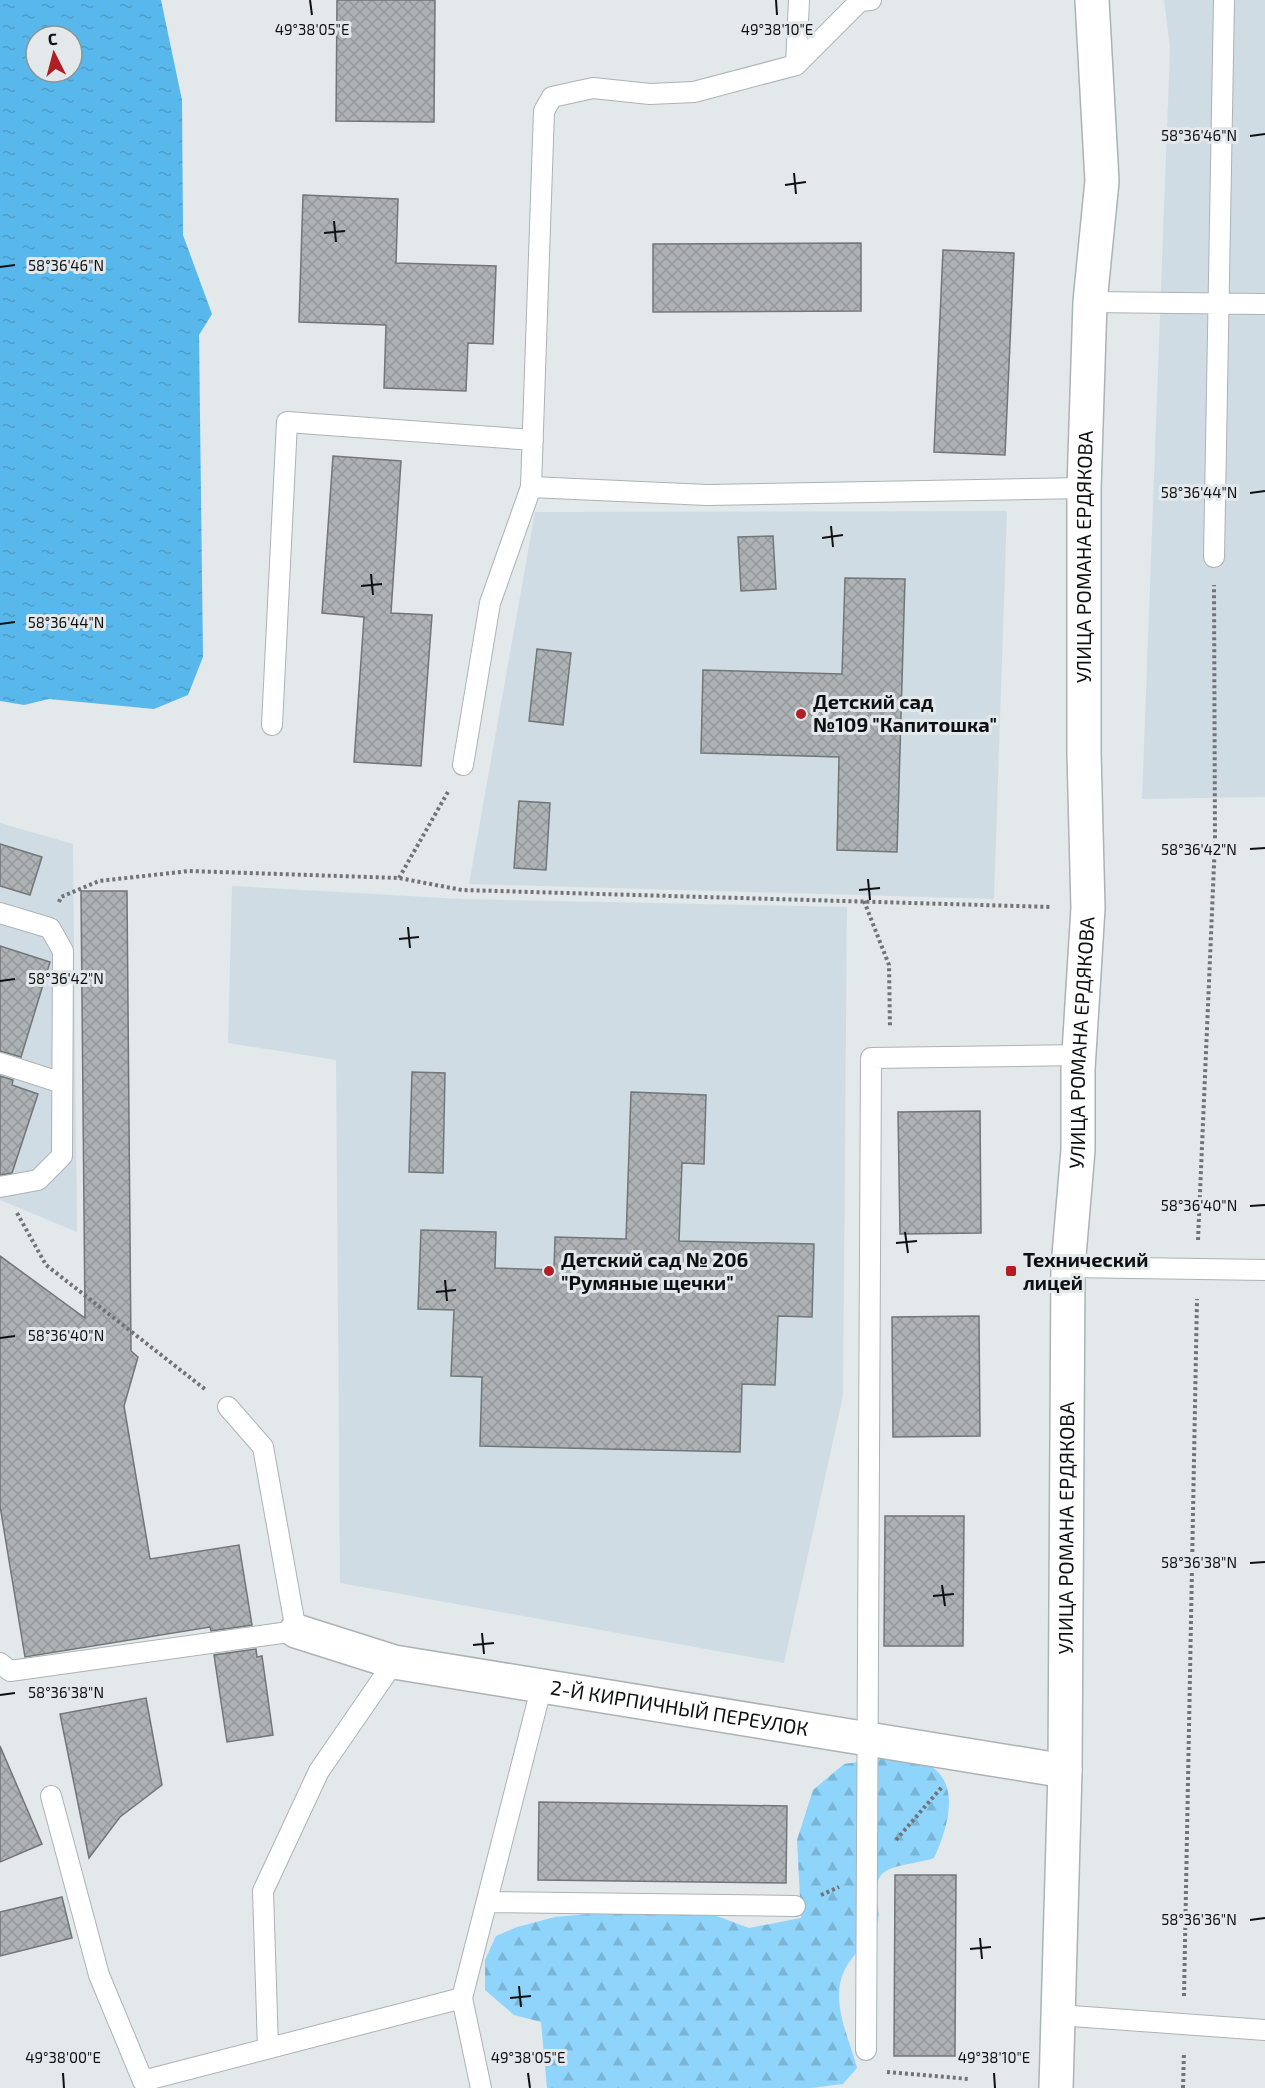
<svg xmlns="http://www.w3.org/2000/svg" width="1265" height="2088" viewBox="0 0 1265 2088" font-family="'Exo 2',sans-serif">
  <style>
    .built { fill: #d0dce4 }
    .forest { fill: url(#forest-firs) }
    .water { fill: url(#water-ripples); fill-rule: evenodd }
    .building { fill: url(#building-cross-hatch); stroke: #717678; stroke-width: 1.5 }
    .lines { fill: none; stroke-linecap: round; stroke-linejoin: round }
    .service-casing { stroke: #adb2b5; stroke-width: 22 }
    .minor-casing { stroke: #adb2b5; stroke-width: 36 }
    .tertiary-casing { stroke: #adb2b5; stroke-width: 36 }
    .path { stroke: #707476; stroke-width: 4; stroke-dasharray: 3 3; stroke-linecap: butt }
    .service { stroke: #fff; stroke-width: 20 }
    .minor { stroke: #fff; stroke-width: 33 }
    .tertiary { stroke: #fff; stroke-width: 33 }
    .ticks { fill: none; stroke: #0e1011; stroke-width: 2 }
    .poi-dot { fill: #b01e26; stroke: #e3e8eb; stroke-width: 2 }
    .labels { text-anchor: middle; stroke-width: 6; stroke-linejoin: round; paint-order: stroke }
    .street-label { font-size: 20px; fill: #0e1011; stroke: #e3e8eb }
    .poi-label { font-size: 20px; font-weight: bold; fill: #0e1011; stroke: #e3e8eb; text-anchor: start }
    .ticks-label { font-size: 15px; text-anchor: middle; fill: #0e1011; stroke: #e3e8eb; stroke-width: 6; stroke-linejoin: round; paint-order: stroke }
  </style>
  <defs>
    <pattern id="forest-firs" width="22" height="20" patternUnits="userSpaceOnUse" patternTransform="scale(1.5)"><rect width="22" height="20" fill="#8fd4fb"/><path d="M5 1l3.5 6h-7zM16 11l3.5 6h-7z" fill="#7ab5d6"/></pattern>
    <pattern id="water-ripples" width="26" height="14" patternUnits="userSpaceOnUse" patternTransform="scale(1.5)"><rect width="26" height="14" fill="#59b8eb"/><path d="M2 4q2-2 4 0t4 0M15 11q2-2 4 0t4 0" fill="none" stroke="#4c9dc8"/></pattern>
    <pattern id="building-cross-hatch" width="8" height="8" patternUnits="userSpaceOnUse" patternTransform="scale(1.5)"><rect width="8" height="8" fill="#adb2b5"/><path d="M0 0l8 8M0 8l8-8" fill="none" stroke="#94989b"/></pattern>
  </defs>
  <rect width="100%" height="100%" fill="#e3e8eb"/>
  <path class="built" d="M 1164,0 L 1265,0 L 1265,797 L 1142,799 L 1170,48 Z
    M 1007,511 L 994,899 L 469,884 L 535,512 Z
    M 0,823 L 73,844 L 77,1232 L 0,1200 Z
    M 232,886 L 463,899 L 847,907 L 843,1396 L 784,1663 L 340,1583 L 336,1060 L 228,1043 Z"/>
  <path class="forest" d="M 887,1758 C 899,1760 918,1759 929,1765 C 962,1784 947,1830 934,1858 C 920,1863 890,1865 882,1874 C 869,1890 883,1908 877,1924 C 871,1940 853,1953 845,1969 C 829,2000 849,2037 857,2068 L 843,2084 L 811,2088 L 547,2088 L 541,2022 L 514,2015 L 485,1990 L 485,1960 L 496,1936 L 517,1927 L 555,1917 L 632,1910 L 717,1916 L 749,1928 L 801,1918 L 797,1840 L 813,1790 L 844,1764 Z"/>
  <path class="water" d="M 0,0 L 161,0 L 182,100 L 183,235 L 212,314 L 199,335 L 203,657 L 188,695 L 154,709 L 49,699 L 24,705 L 0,701 ZM 36,36 L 72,36 L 72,72 L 36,72 Z"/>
  <path class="building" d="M 337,0 L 435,0 L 434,122 L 336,121 Z
    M 303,195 L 398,199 L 396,263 L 496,266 L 493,344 L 468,343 L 466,391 L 384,388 L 386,325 L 299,322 Z
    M 861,243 L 861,311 L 653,312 L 653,244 Z
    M 943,250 L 1014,253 L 1005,455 L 934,452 Z
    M 333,456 L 401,461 L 391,613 L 432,615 L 421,766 L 354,762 L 364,617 L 322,613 Z
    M 773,536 L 776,589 L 741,591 L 738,537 Z
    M 845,578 L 905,579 L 897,852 L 837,850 L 839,757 L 701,753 L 703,670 L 842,674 Z
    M 537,649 L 571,653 L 563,725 L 529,721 Z
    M 519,801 L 550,803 L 546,870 L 514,868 Z
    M 0,844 L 42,857 L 30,895 L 0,886 Z
    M 81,891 L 127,891 L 131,1351 L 138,1357 L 124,1406 L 150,1559 L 239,1545 L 252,1625 L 211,1631 L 210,1627 L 25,1657 L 0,1506 L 0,1256 L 85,1318 Z
    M 0,946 L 50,962 L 21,1057 L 0,1051 Z
    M 412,1072 L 445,1073 L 443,1173 L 409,1172 Z
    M 0,1076 L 13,1080 L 12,1085 L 38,1094 L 12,1173 L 0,1175 Z
    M 631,1092 L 706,1095 L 704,1164 L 682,1163 L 679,1241 L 814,1244 L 812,1317 L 778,1316 L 775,1385 L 742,1384 L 740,1452 L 480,1446 L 482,1377 L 451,1376 L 454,1310 L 418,1309 L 421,1230 L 496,1232 L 495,1268 L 554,1270 L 555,1237 L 626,1239 Z
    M 980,1111 L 981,1233 L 900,1234 L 898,1112 Z
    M 979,1316 L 980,1436 L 893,1437 L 892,1317 Z
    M 885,1516 L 964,1516 L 963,1646 L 884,1646 Z
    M 256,1649 L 257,1657 L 262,1656 L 273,1735 L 227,1742 L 214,1655 Z
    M 146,1698 L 162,1785 L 120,1817 L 89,1858 L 60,1714 Z
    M 0,1746 L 42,1844 L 0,1862 Z
    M 539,1802 L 787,1806 L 786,1883 L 538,1880 Z
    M 895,1875 L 956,1875 L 955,2056 L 894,2056 Z
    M 62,1897 L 72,1938 L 0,1956 L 0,1912 Z"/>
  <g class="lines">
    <g class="service-casing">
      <path id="service" d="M 871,0 L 860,1 L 796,65 L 694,92 L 650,94 L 593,88 L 552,97 L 544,111 L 531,487 L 707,495 L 1084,488
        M 796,65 L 799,0
        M 1090,302 L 1265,304
        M 1214,557 L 1224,0
        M 272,725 L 287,422 L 533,440
        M 463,765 L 490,603 L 531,487
        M 0,913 L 50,928 L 63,951 L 62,1156 L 38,1180 L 0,1187
        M 0,1063 L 62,1083
        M 1068,1267 L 1265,1270
        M 0,1663 L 10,1671 L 296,1631 L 263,1447 L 228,1407
        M 51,1796 L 99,1975 L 143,2081 L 462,1998
        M 487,1902 L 795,1906
        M 1058,2015 L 1265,2030
        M 268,2048 L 263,1891 L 319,1771 L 394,1662
        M 866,2050 L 871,1058 L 1079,1055
        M 481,2088 L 462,1998 L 542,1685"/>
    </g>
    <g class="minor-casing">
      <g id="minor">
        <path id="s1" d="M 296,1631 L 394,1662 L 1065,1771"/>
      </g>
    </g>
    <g class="tertiary-casing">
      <g id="tertiary">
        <path id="s2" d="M 1056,2088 L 1065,1771 L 1068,1267 L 1078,1150 L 1078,1069 L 1088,908 L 1084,753 L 1084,488 L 1090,302 L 1102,181 L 1092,0"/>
      </g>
    </g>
    <path class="path" d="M 399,878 L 449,790
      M 864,901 L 889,965 L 890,1028
      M 59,902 L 61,897 L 99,881 L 189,871 L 399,878 L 462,890 L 1051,907
      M 17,1213 L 46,1265 L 206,1390
      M 1198,1240 L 1215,841 L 1214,585
      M 896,1840 L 942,1787
      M 821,1895 L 839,1887
      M 1184,1996 L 1197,1299
      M 887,2072 L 969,2079
      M 1183,2088 L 1184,2052"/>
    <use href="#service" class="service"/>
    <use href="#minor" class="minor"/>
    <use href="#tertiary" class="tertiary"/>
  </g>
  <path class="ticks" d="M 310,0 L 312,15M 776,0 L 777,15M 1250,136 L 1265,134M 794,173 L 796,194M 785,185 L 806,182M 334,221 L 336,242M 324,233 L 345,231M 0,267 L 15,265M 1250,493 L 1265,491M 831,526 L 833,547M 822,538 L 843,535M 371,574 L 373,595M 361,586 L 382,584M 0,624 L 15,622M 1250,849 L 1265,848M 868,879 L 870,900M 859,890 L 880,888M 408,927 L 410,948M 399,939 L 419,937M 0,981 L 15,979M 1250,1206 L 1265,1205M 905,1232 L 908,1253M 896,1243 L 917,1241M 445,1280 L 447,1301M 436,1292 L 456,1290M 0,1338 L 15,1336M 1250,1563 L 1265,1562M 942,1585 L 945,1606M 933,1596 L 954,1594M 482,1633 L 484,1654M 473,1645 L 494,1643M 0,1695 L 15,1693M 1250,1920 L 1265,1918M 980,1938 L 982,1959M 970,1949 L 991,1947M 519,1986 L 521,2007M 510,1998 L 531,1996M 63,2073 L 64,2088M 528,2073 L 530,2088M 994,2073 L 995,2088"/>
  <g class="poi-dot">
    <circle cx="801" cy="714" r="6"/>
    <circle cx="549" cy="1271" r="6"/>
    <rect x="1005" y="1265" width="12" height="12" rx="3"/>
  </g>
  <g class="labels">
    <g class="street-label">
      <text dy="7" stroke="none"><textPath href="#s2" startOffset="1532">УЛИЦА РОМАНА ЕРДЯКОВА</textPath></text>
      <text dy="7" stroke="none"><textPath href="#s2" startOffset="1046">УЛИЦА РОМАНА ЕРДЯКОВА</textPath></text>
      <text dy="7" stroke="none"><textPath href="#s2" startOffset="560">УЛИЦА РОМАНА ЕРДЯКОВА</textPath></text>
      <text dy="7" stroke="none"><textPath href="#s1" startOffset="392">2-Й КИРПИЧНЫЙ ПЕРЕУЛОК</textPath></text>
    </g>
    <g class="poi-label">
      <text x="813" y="709">Детский сад<tspan x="813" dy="23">№109 "Капитошка"</tspan></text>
      <text x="561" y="1267">Детский сад № 206<tspan x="561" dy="23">"Румяные щечки"</tspan></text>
      <text x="1023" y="1267">Технический<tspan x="1023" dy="23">лицей</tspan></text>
    </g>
  </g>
  <g class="ticks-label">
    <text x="312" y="35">49°38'05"E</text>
    <text x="777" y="35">49°38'10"E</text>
    <text x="1199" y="141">58°36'46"N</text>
    <text x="66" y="271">58°36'46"N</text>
    <text x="1199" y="498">58°36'44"N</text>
    <text x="66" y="628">58°36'44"N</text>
    <text x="1199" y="855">58°36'42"N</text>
    <text x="66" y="984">58°36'42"N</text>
    <text x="1199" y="1211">58°36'40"N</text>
    <text x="66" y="1341">58°36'40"N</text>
    <text x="1199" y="1568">58°36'38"N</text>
    <text x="66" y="1698">58°36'38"N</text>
    <text x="1199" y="1925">58°36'36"N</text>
    <text x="63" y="2063">49°38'00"E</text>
    <text x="528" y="2063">49°38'05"E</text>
    <text x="994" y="2063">49°38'10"E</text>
  </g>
  <g transform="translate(54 54) rotate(354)"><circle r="28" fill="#e3e8eb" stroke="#8e9294" stroke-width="1.5"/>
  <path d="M0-4.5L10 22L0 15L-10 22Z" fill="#b01e26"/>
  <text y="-9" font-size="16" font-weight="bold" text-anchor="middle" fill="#0e1011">С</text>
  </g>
</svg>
